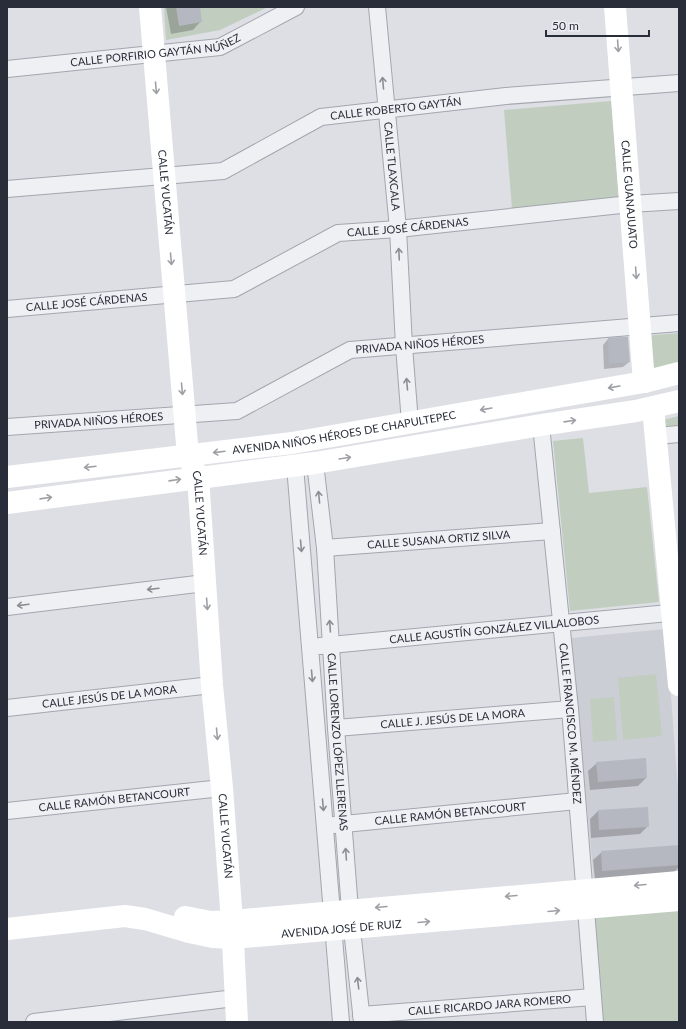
<svg xmlns="http://www.w3.org/2000/svg" width="686" height="1029" viewBox="0 0 686 1029" font-family="Lato,sans-serif">
  <style>
    .built { fill: #cbced5 }
    .green { fill: #c1cebf }
    .shadow { fill: #0003 }
    .building { fill: #b5b8c1 }
    .lines { fill: none; stroke-linecap: round; stroke-linejoin: round }
    .street-casing { stroke: #a3a6ae; stroke-width: 18 }
    .street { stroke: #eff0f4; stroke-width: 16 }
    .secondary { stroke: #fff; stroke-width: 22 }
    .oneway { stroke: #9ea0a6 }
    .oneway2 { stroke: #8c8e96 }
    .labels { text-anchor: middle; stroke-width: 3.5; stroke-linejoin: round; paint-order: stroke }
    .street-label { font-size: 11px; fill: #282d39; stroke: #eceef3 }
  </style>
  <rect width="100%" height="100%" fill="#dddfe5"/>
  <path class="built" d="M 666,629 L 679,803 L 679,874 L 594,881 L 571,638 Z"/>
  <path class="green" d="M 164,7 L 268,7 L 220,30 L 166,40 Z
    M 611,101 L 619,200 L 512,209 L 504,110 Z
    M 679,333 L 679,365 L 647,373 L 644,336 Z
    M 679,416 L 679,428 L 663,429 L 663,420 Z
    M 583,438 L 589,493 L 647,487 L 659,602 L 570,611 L 553,441 Z
    M 656,674 L 662,736 L 623,740 L 618,678 Z
    M 614,697 L 617,740 L 593,742 L 590,699 Z
    M 679,909 L 679,1022 L 600,1022 L 592,916 Z"/>
  <path class="shadow" d="M 166,7 L 199,7 L 201,21 L 193,30 L 171,34 Z
    M 608,339 L 629,362 L 623,367 L 604,369 L 603,345 Z
    M 597,763 L 646,778 L 638,786 L 590,790 L 588,771 Z
    M 598,811 L 648,826 L 640,834 L 591,838 L 590,819 Z
    M 679,846 L 679,867 L 673,873 L 595,879 L 593,860 L 602,852 Z"/>
  <path class="building" d="M 176,7 L 200,7 L 202,22 L 179,26 Z
    M 621,337 L 628,337 L 630,362 L 609,364 L 608,338 Z
    M 646,758 L 647,778 L 598,782 L 596,762 Z
    M 648,807 L 649,827 L 599,830 L 598,810 Z
    M 679,845 L 679,865 L 602,871 L 601,851 Z"/>
  <g class="lines">
    <g class="street-casing">
      <g id="street">
        <path id="s1" d="M 377,7 L 398,229 L 404,346 L 410,423"/>
        <path id="s2" d="M 7,69 L 220,47 L 296,7"/>
        <path id="s3" d="M 7,189 L 223,171 L 321,117 L 506,96 L 679,83"/>
        <path id="s4" d="M 7,309 L 234,289 L 338,233 L 398,229 L 630,204 L 679,201"/>
        <path id="s5" d="M 541,425 L 570,709 L 595,1022"/>
        <path id="s6" d="M 7,427 L 237,411 L 350,350 L 679,323"/>
        <path d="M 656,436 L 679,434"/>
        <path id="s7" d="M 315,463 L 325,548 L 336,728 L 350,910 L 362,1022"/>
        <path d="M 295,466 L 341,1022"/>
        <path id="s8" d="M 325,548 L 552,531"/>
        <path d="M 7,607 L 205,583"/>
        <path id="s9" d="M 320,646 L 679,612"/>
        <path id="s10" d="M 7,708 L 212,685"/>
        <path id="s11" d="M 336,728 L 570,709"/>
        <path id="s12" d="M 7,811 L 222,788"/>
        <path id="s13" d="M 334,825 L 577,801"/>
        <path id="s14" d="M 361,1015 L 593,997"/>
        <path d="M 34,1022 L 235,998"/>
      </g>
    </g>
    <use href="#street" class="street"/>
    <g class="secondary">
      <path id="s15" d="M 150,7 L 188,456 L 198,477 L 212,685 L 222,788 L 232,921 L 237,1022"/>
      <path id="s16" d="M 615,7 L 644,382"/>
      <path d="M 653,408 L 679,685"/>
      <path id="s17" d="M 7,477 L 292,443 L 644,382 L 679,373"/>
      <path d="M 7,503 L 315,463 L 541,425 L 636,411 L 679,401"/>
      <path d="M 185,917 L 211,922 L 232,921 L 679,882"/>
      <path id="s18" d="M 7,929 L 125,916 L 145,919 L 189,932 L 213,937 L 232,938 L 679,900"/>
    </g>
  </g>
  <defs><path id="oneway-shaft" d="M-6 0H5M1.5-3L5.5 0L1.5 3" fill="none" stroke-width="1.6" stroke-linecap="round" stroke-linejoin="round"/></defs>
  <g class="oneway">
    <use href="#oneway-shaft" transform="translate(618 46) rotate(86)"/>
    <use href="#oneway-shaft" transform="translate(156 88) rotate(85)"/>
    <use href="#oneway-shaft" transform="translate(171 259) rotate(85)"/>
    <use href="#oneway-shaft" transform="translate(636 273) rotate(86)"/>
    <use href="#oneway-shaft" transform="translate(614 387) rotate(170)"/>
    <use href="#oneway-shaft" transform="translate(182 389) rotate(85)"/>
    <use href="#oneway-shaft" transform="translate(486 409) rotate(170)"/>
    <use href="#oneway-shaft" transform="translate(570 421) rotate(-8)"/>
    <use href="#oneway-shaft" transform="translate(219 452) rotate(173)"/>
    <use href="#oneway-shaft" transform="translate(345 458) rotate(-9)"/>
    <use href="#oneway-shaft" transform="translate(90 467) rotate(173)"/>
    <use href="#oneway-shaft" transform="translate(175 480) rotate(-8)"/>
    <use href="#oneway-shaft" transform="translate(46 498) rotate(-8)"/>
    <use href="#oneway-shaft" transform="translate(207 604) rotate(86)"/>
    <use href="#oneway-shaft" transform="translate(217 734) rotate(85)"/>
    <use href="#oneway-shaft" transform="translate(640 885) rotate(175)"/>
    <use href="#oneway-shaft" transform="translate(511 896) rotate(175)"/>
    <use href="#oneway-shaft" transform="translate(381 907) rotate(175)"/>
    <use href="#oneway-shaft" transform="translate(554 911) rotate(-5)"/>
    <use href="#oneway-shaft" transform="translate(424 922) rotate(-5)"/>
  </g>
  <g class="oneway2">
    <use href="#oneway-shaft" transform="translate(383 83) rotate(-95)"/>
    <use href="#oneway-shaft" transform="translate(399 254) rotate(-93)"/>
    <use href="#oneway-shaft" transform="translate(407 384) rotate(-95)"/>
    <use href="#oneway-shaft" transform="translate(319 497) rotate(-96)"/>
    <use href="#oneway-shaft" transform="translate(301 546) rotate(85)"/>
    <use href="#oneway-shaft" transform="translate(153 589) rotate(173)"/>
    <use href="#oneway-shaft" transform="translate(23 605) rotate(173)"/>
    <use href="#oneway-shaft" transform="translate(330 626) rotate(-94)"/>
    <use href="#oneway-shaft" transform="translate(312 676) rotate(85)"/>
    <use href="#oneway-shaft" transform="translate(323 805) rotate(85)"/>
    <use href="#oneway-shaft" transform="translate(346 854) rotate(-94)"/>
    <use href="#oneway-shaft" transform="translate(358 983) rotate(-97)"/>
  </g>
  <g class="labels">
    <g class="street-label">
      <text dy="4" stroke="none"><textPath href="#s2" startOffset="150">CALLE PORFIRIO GAYTÁN NÚÑEZ</textPath></text>
      <text dy="4" stroke="none"><textPath href="#s3" startOffset="404">CALLE ROBERTO GAYTÁN</textPath></text>
      <text dy="4" stroke="none"><textPath href="#s1" startOffset="160">CALLE TLAXCALA</textPath></text>
      <text dy="4" stroke="none"><textPath href="#s15" startOffset="186">CALLE YUCATÁN</textPath></text>
      <text dy="4" stroke="none"><textPath href="#s16" startOffset="188">CALLE GUANAJUATO</textPath></text>
      <text dy="4" stroke="none"><textPath href="#s4" startOffset="416">CALLE JOSÉ CÁRDENAS</textPath></text>
      <text dy="4" stroke="none"><textPath href="#s4" startOffset="80">CALLE JOSÉ CÁRDENAS</textPath></text>
      <text dy="4" stroke="none"><textPath href="#s6" startOffset="429">PRIVADA NIÑOS HÉROES</textPath></text>
      <text dy="4" stroke="none"><textPath href="#s6" startOffset="92">PRIVADA NIÑOS HÉROES</textPath></text>
      <text dy="4" stroke="none"><textPath href="#s17" startOffset="340">AVENIDA NIÑOS HÉROES DE CHAPULTEPEC</textPath></text>
      <text dy="4" stroke="none"><textPath href="#s15" startOffset="510">CALLE YUCATÁN</textPath></text>
      <text dy="4" stroke="none"><textPath href="#s8" startOffset="114">CALLE SUSANA ORTIZ SILVA</textPath></text>
      <text dy="4" stroke="none"><textPath href="#s9" startOffset="175">CALLE AGUSTÍN GONZÁLEZ VILLALOBOS</textPath></text>
      <text dy="4" stroke="none"><textPath href="#s10" startOffset="103">CALLE JESÚS DE LA MORA</textPath></text>
      <text dy="4" stroke="none"><textPath href="#s11" startOffset="117">CALLE J. JESÚS DE LA MORA</textPath></text>
      <text dy="4" stroke="none"><textPath href="#s5" startOffset="300">CALLE FRANCISCO M. MÉNDEZ</textPath></text>
      <text dy="4" stroke="none"><textPath href="#s7" startOffset="280">CALLE LORENZO LÓPEZ LLERENAS</textPath></text>
      <text dy="4" stroke="none"><textPath href="#s12" startOffset="108">CALLE RAMÓN BETANCOURT</textPath></text>
      <text dy="4" stroke="none"><textPath href="#s13" startOffset="117">CALLE RAMÓN BETANCOURT</textPath></text>
      <text dy="4" stroke="none"><textPath href="#s15" startOffset="834">CALLE YUCATÁN</textPath></text>
      <text dy="4" stroke="none"><textPath href="#s18" startOffset="338">AVENIDA JOSÉ DE RUIZ</textPath></text>
      <text dy="4" stroke="none"><textPath href="#s14" startOffset="129">CALLE RICARDO JARA ROMERO</textPath></text>
    </g>
  </g>
  <rect width="686" height="1029" fill="none" stroke="#282d39" stroke-width="16"/>
  <path d="M546 30v6h103v-6" fill="none" stroke="#282d39" stroke-width="2"/>
  <text x="552" y="30" font-size="12" fill="#282d39" stroke="#eceef3" stroke-width="3" paint-order="stroke">50 m</text>
</svg>
